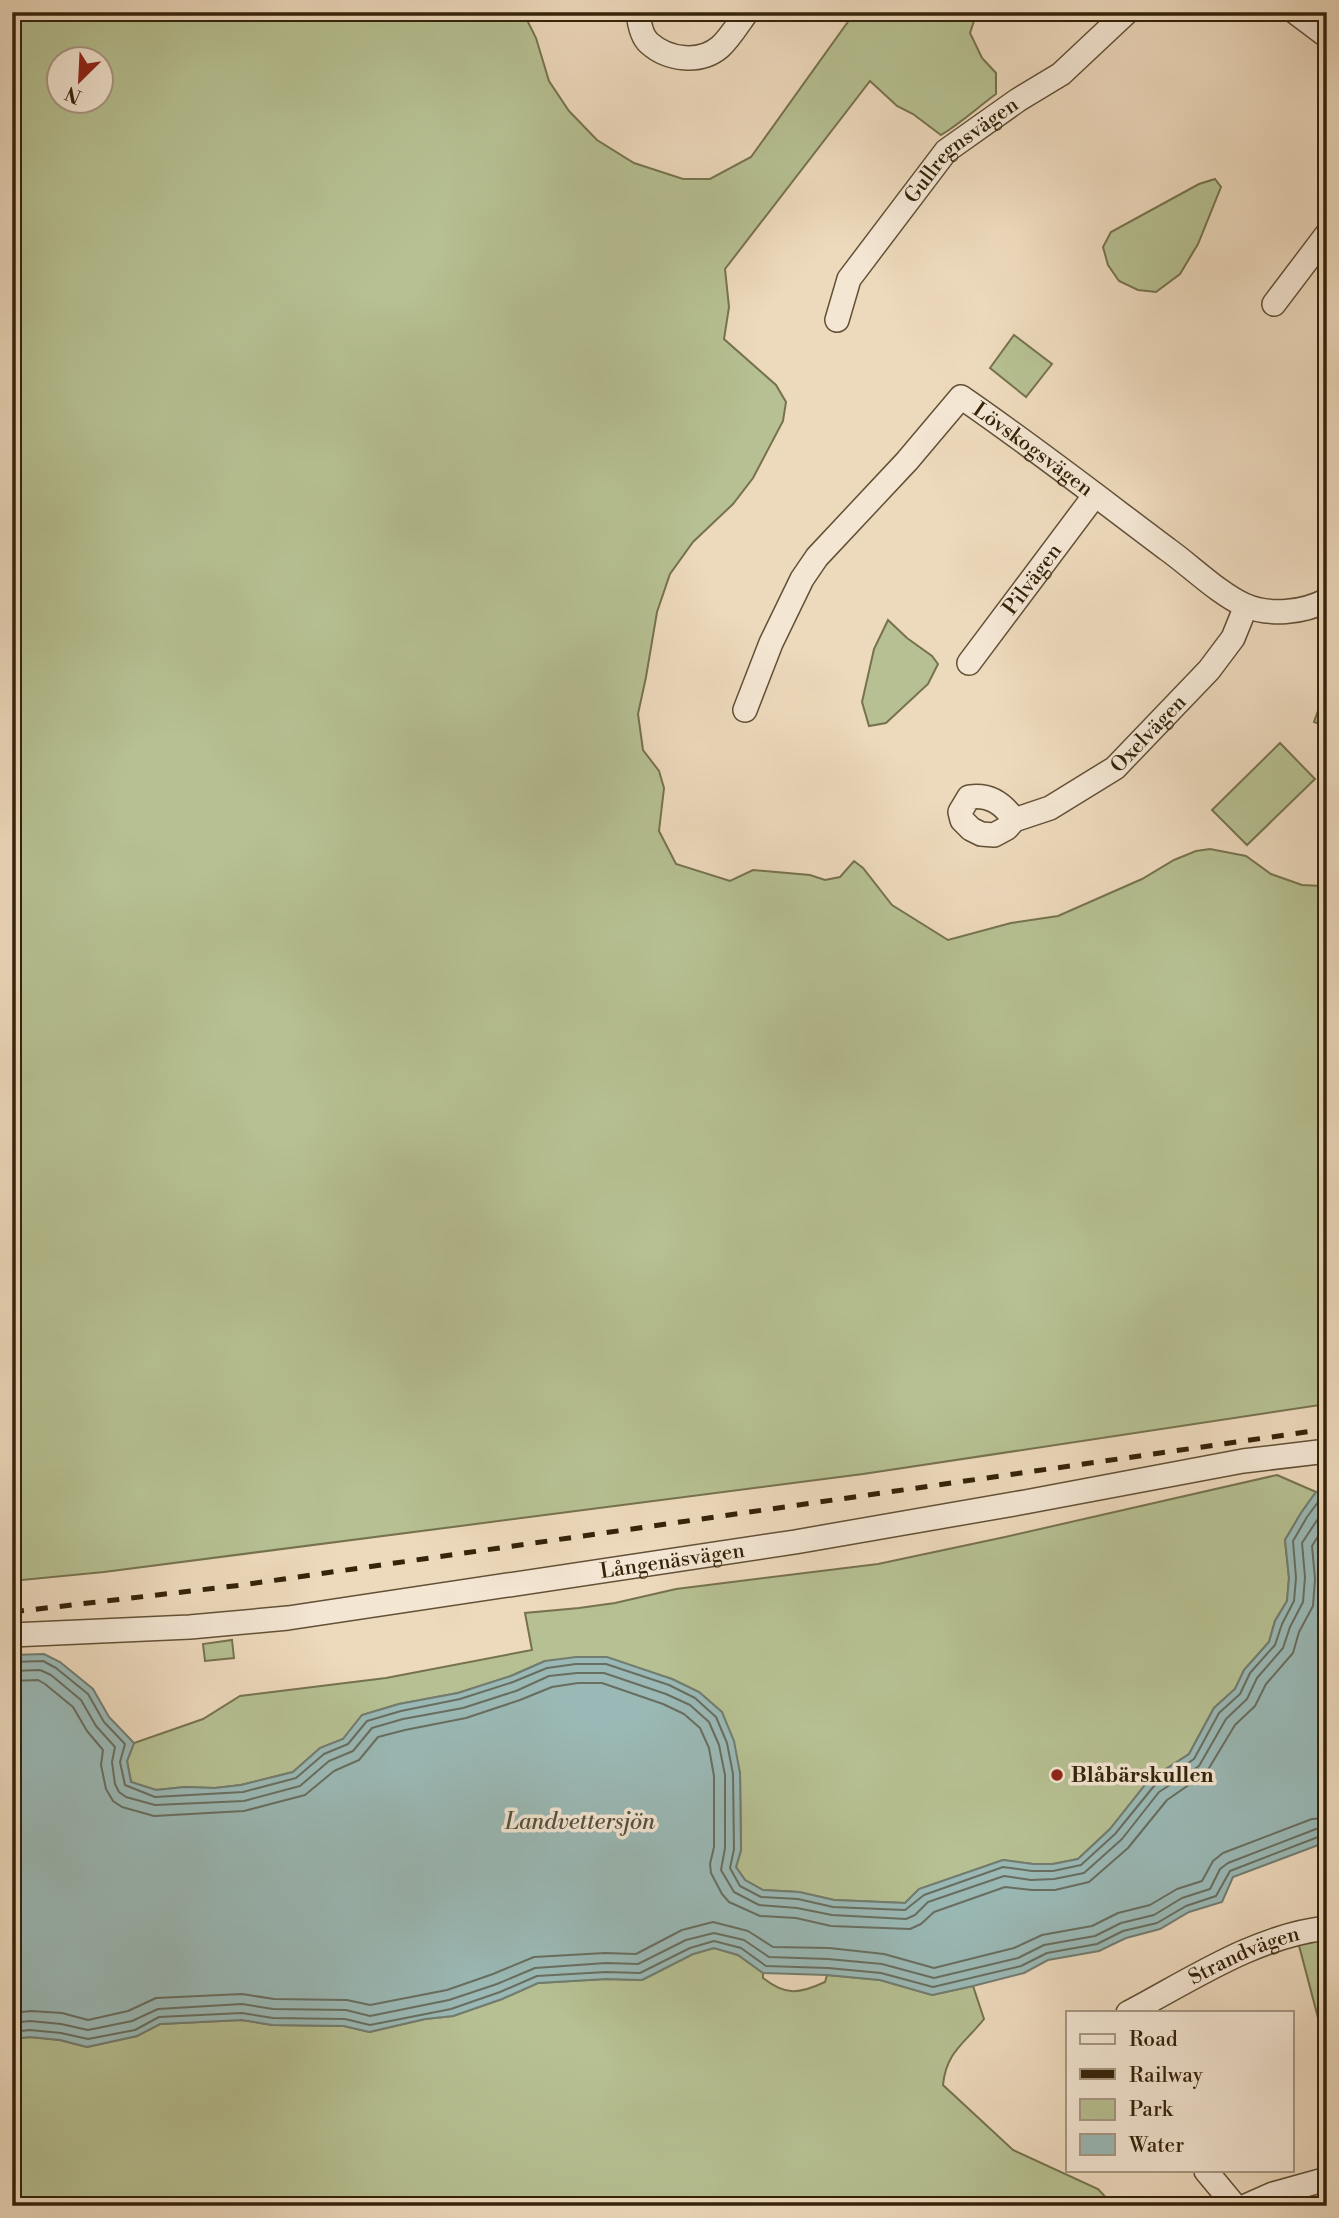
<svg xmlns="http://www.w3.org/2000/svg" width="1339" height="2218" viewBox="0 0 1339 2218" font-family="'Libre Bodoni',serif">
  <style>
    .green { fill: #b6c092; stroke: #76724e; stroke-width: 2; fill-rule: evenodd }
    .water { fill: #9ab9b6; stroke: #727d71; stroke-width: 2 }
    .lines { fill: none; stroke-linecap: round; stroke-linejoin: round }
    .shore { stroke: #686e60; stroke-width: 2 }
    .minor-casing { stroke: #635036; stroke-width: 26 }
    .minor { stroke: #f3e6d3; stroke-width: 23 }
    .rail { stroke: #35230a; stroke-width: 5; stroke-dasharray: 12 12; stroke-linecap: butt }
    .poi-dot { fill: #8f2418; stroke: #f3e6d3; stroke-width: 2.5 }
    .labels { text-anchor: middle; stroke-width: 7; stroke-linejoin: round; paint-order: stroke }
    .street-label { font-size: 21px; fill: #35230a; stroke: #f3e6d3 }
    .poi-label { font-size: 21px; font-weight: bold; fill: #35230a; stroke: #f3e6d3; text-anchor: start }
    .water-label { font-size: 23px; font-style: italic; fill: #53503e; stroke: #f3e6d3 }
  </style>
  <rect width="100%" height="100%" fill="#edd9bc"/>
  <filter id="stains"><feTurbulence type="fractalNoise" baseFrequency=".00286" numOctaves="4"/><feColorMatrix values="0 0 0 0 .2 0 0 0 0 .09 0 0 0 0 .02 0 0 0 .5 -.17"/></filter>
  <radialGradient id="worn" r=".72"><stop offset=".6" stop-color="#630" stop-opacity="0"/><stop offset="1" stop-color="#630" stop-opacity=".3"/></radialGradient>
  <path class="green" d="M 12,12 L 523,12 L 536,38 L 549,81 L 569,111 L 597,140 L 634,163 L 683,179 L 710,179 L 751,157 L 855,12 L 977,12 L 970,33 L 982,58 L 996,73 L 996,94 C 978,107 961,123 941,135 L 913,114 L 897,106 L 870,81 L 725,269 L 729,307 L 724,339 L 776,385 L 786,402 L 783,421 L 753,478 L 733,504 L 693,542 L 670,574 L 657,612 L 646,677 L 638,714 L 643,750 L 659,771 L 664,788 L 659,831 L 676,864 L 730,881 L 753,870 L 810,875 L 825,880 L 840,877 L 854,861 L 863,868 L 892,905 L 948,940 L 1011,923 L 1058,916 L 1142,879 L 1174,860 L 1196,851 L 1210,849 L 1246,856 L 1271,874 L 1302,885 L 1322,886 L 1327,884 L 1327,1404 L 863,1474 L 104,1572 L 12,1581 ZM 60,60 L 102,60 L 102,102 L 60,102 Z
    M 1215,179 L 1221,187 L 1198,244 L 1180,274 L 1156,292 L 1138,290 L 1119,281 L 1108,265 L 1103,247 L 1111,232 L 1199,184 Z
    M 1014,335 L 1052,364 L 1026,397 L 990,368 Z
    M 888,620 L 907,638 L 932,656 L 938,664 L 928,684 L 886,723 L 869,726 L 862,702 L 874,649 Z
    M 1327,686 L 1327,727 L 1314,722 Z
    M 1280,743 L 1315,779 L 1247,845 L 1212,810 Z
    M 1277,1475 L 1316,1492 L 1301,1513 L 1285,1540 L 1289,1578 L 1287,1601 L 1275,1621 L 1269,1642 L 1244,1670 L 1235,1689 L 1214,1708 L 1189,1754 L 1149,1780 L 1110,1829 L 1078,1859 L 1053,1864 L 1033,1864 L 1003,1860 L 919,1889 L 905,1903 L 834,1900 L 799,1892 L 763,1890 L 745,1880 L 736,1867 L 741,1850 L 740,1773 L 722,1712 L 699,1692 L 672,1679 L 643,1670 L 545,1661 L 511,1676 L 458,1693 L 399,1704 L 362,1715 L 343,1739 L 320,1748 L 293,1772 L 241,1785 L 215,1788 L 185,1787 L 156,1790 L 131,1782 L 127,1761 L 134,1743 L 203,1719 L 240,1696 L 386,1678 L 532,1650 L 525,1613 L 579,1608 L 615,1603 L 676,1589 L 878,1564 L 1005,1537 Z
    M 232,1640 L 234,1658 L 205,1661 L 203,1644 Z
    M 1327,1933 L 1326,2048 L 1297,1938 Z
    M 714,1948 L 738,1955 L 763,1973 L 763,1978 C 786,1996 799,1994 825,1982 L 827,1975 L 880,1980 L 932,1995 L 973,1986 L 984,2019 C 965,2043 946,2052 943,2085 L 1013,2150 L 1098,2189 L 1114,2206 L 12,2206 L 12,2039 L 30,2037 L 60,2040 L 87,2047 L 137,2036 L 160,2024 L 242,2020 L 272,2025 L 344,2026 L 370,2032 L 425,2019 L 453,2016 L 502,1999 L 538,1983 L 606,1979 L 642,1980 L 693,1954 Z"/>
  <path class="water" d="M 1327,1487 L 1327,1844 L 1321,1844 L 1233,1877 L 1222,1902 L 1189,1912 L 1160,1929 L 1126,1938 L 1099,1951 L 1048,1960 L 1024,1973 L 973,1986 L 932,1995 L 880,1980 L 827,1975 L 763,1973 L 738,1955 L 714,1948 L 693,1954 L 642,1980 L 606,1979 L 538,1983 L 502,1999 L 453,2016 L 425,2019 L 369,2032 L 344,2026 L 272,2025 L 242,2020 L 160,2024 L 137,2036 L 87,2047 L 60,2040 L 30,2037 L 12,2039 L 12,1655 L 44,1654 L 60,1662 L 93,1689 L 109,1717 L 134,1743 L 127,1761 L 131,1782 L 156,1790 L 185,1787 L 215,1788 L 241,1785 L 293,1772 L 320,1748 L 343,1739 L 362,1715 L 399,1704 L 458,1693 L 511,1676 L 545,1661 L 576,1657 L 607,1657 L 672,1679 L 699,1692 L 722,1712 L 734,1741 L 740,1773 L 741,1850 L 736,1867 L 745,1880 L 763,1890 L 799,1892 L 834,1900 L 905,1903 L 919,1889 L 1003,1860 L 1033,1864 L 1053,1864 L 1078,1859 L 1110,1829 L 1149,1780 L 1189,1754 L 1214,1708 L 1235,1689 L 1244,1670 L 1269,1642 L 1275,1621 L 1287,1601 L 1289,1578 L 1285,1540 L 1301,1513 L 1316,1492 Z"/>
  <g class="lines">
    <path class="shore" d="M 12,1662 L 43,1661 L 56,1668 L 88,1694 L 104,1722 L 125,1744 L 120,1762 L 125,1785 L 155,1797 L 243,1792 L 296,1778 L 324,1754 L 348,1744 L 367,1721 L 401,1711 L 460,1699 L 513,1682 L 547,1668 L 576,1664 L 606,1664 L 669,1685 L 695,1698 L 716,1717 L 727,1743 L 733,1774 L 734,1849 L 730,1868 L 740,1886 L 761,1897 L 798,1899 L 833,1907 L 905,1910 L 924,1895 L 1003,1867 L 1032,1871 L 1053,1871 L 1081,1865 L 1115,1834 L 1154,1786 L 1194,1759 L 1219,1713 L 1240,1694 L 1250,1673 L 1275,1645 L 1282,1624 L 1294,1601 L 1296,1578 L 1293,1541 L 1307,1517 L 1321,1498 L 1327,1495
      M 12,1671 L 40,1670 L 51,1675 L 81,1700 L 96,1726 L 115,1747 L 112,1762 L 115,1784 L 119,1792 L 126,1797 L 155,1805 L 244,1801 L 300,1786 L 329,1761 L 353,1751 L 372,1728 L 403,1719 L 463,1708 L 516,1691 L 549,1676 L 577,1673 L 604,1673 L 666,1694 L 690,1705 L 709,1722 L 719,1745 L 725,1775 L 725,1848 L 721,1870 L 734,1892 L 759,1905 L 797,1908 L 832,1915 L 906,1919 L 915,1915 L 928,1902 L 1004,1876 L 1031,1880 L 1054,1879 L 1084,1873 L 1122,1839 L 1159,1792 L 1199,1766 L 1226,1719 L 1247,1699 L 1257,1678 L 1283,1648 L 1290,1627 L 1303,1602 L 1305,1577 L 1302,1543 L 1327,1505
      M 12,1681 L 38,1680 L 45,1684 L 73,1707 L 87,1731 L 103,1750 L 101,1765 L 106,1789 L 113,1801 L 122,1807 L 154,1816 L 244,1811 L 305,1795 L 334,1771 L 359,1760 L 378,1737 L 405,1730 L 466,1718 L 520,1700 L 552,1687 L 578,1683 L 602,1683 L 663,1704 L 684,1714 L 700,1728 L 709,1748 L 714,1776 L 714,1847 L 710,1864 L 711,1873 L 722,1894 L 729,1902 L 760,1916 L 796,1918 L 831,1926 L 910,1929 L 921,1924 L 934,1912 L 1005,1887 L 1032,1890 L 1055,1890 L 1089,1882 L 1128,1848 L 1167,1800 L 1206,1773 L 1235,1725 L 1255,1706 L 1266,1684 L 1293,1653 L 1299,1632 L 1313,1606 L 1315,1579 L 1312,1546 L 1327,1522
      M 12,2013 L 31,2011 L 62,2013 L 88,2020 L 128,2011 L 156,1998 L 242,1994 L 274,1999 L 347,2000 L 370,2005 L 447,1990 L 493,1974 L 534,1957 L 605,1953 L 636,1954 L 682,1930 L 713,1922 L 748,1931 L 773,1947 L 829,1948 L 884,1954 L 934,1968 L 1014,1948 L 1042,1935 L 1092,1926 L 1118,1913 L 1150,1905 L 1177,1889 L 1202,1881 L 1213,1861 L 1223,1853 L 1312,1819 L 1327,1818
      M 12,2023 L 30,2021 L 61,2024 L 88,2030 L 132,2021 L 158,2009 L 242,2004 L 273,2009 L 346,2010 L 370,2016 L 449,2000 L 497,1984 L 535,1968 L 606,1963 L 638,1964 L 686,1940 L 714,1933 L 744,1940 L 769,1957 L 828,1959 L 882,1964 L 934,1978 L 1018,1958 L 1044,1945 L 1095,1936 L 1121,1923 L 1154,1915 L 1182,1898 L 1210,1889 L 1220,1869 L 1228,1863 L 1316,1829 L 1327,1828
      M 12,2032 L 30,2030 L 61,2033 L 88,2039 L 135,2030 L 159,2017 L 242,2013 L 273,2018 L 345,2019 L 370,2025 L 451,2009 L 500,1992 L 537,1976 L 606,1972 L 640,1973 L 690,1948 L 714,1941 L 741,1948 L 766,1966 L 828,1968 L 881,1973 L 933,1987 L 1021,1966 L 1047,1953 L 1097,1944 L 1123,1931 L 1157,1923 L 1186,1906 L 1216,1896 L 1230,1871 L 1318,1837 L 1327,1837"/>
    <g class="minor-casing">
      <g id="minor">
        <path d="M 638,12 C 639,22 641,36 649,43 C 668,60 700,64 720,47 C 730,38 739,23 747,12"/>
        <path d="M 1295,12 L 1327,36"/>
        <path d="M 1274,304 L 1327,234"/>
        <path id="s1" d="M 837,320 L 849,279 L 946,151 L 1018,100 L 1061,74 L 1127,12"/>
        <path id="s2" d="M 969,663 L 1095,495"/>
        <path id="s3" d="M 745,710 L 771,643 L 802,579 L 817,557 L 907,461 L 961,397 C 1031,445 1099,498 1167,549 C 1191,566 1218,593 1244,605 C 1269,616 1303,613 1327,600"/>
        <path id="s4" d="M 1014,820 C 1003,803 989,794 969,797 L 960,812 L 962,820 L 971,829 L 981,834 L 994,835 L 1007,828 L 1014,820 L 1050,808 L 1115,768 L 1209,670 L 1233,638 L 1246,606"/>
        <path id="s5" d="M 12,1635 L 190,1627 L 288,1618 L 795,1542 L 1025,1502 L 1243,1461 L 1327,1451"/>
        <path id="s6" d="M 1128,2013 C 1191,1980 1255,1936 1327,1928"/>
        <path d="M 1206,2171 L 1235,2206"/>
        <path d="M 1246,2206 L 1273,2194 L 1327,2179"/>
      </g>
    </g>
    <use href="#minor" class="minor"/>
    <path class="rail" d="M 12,1612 L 242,1585 L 1327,1429"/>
  </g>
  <circle class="poi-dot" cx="1057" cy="1775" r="7"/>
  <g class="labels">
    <g class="street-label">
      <text dy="7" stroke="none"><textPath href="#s1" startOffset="215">Gullregnsvägen</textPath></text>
      <text dy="7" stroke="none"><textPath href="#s3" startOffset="474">Lövskogsvägen</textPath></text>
      <text dy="7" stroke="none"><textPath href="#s2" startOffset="105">Pilvägen</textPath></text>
      <text dy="7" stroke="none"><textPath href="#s4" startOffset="304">Oxelvägen</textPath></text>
      <text dy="7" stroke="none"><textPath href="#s5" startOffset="665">Långenäsvägen</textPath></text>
      <text dy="7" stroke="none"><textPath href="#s6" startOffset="130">Strandvägen</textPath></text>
    </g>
    <g class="poi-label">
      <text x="1071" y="1782">Blåbärskullen</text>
    </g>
    <g class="water-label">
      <text x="580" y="1829">Landvettersjön</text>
    </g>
  </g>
  <rect width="1339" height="2218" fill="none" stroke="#edd9bc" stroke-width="42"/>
  <rect x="14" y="14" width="1311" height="2190" fill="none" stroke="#35230a" stroke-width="3.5"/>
  <rect x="21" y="21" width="1297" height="2176" fill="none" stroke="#35230a" stroke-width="2"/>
  <rect x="1066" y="2011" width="228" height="161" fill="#f3e6d3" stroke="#a79883" stroke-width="2"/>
  <rect x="1080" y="2034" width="35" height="10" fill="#f3e6d3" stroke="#a79883" stroke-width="2"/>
  <text x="1129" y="2046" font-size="21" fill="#35230a">Road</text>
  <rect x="1080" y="2069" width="35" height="10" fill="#35230a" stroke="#a79883" stroke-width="2"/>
  <text x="1129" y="2082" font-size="21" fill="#35230a">Railway</text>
  <rect x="1080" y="2099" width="35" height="21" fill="#b6c092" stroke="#a79883" stroke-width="2"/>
  <text x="1129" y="2116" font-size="21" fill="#35230a">Park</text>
  <rect x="1080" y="2134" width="35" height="21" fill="#9ab9b6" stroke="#a79883" stroke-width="2"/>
  <text x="1129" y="2152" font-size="21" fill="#35230a">Water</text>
  <g transform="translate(80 80) rotate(204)"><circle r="33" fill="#f3e6d3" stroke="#a79883" stroke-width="2"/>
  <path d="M0-5L12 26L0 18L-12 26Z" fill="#8f2418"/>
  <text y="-10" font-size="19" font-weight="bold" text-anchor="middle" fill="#35230a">N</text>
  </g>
  <rect width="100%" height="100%" filter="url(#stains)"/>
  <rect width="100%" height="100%" fill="url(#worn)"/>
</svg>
